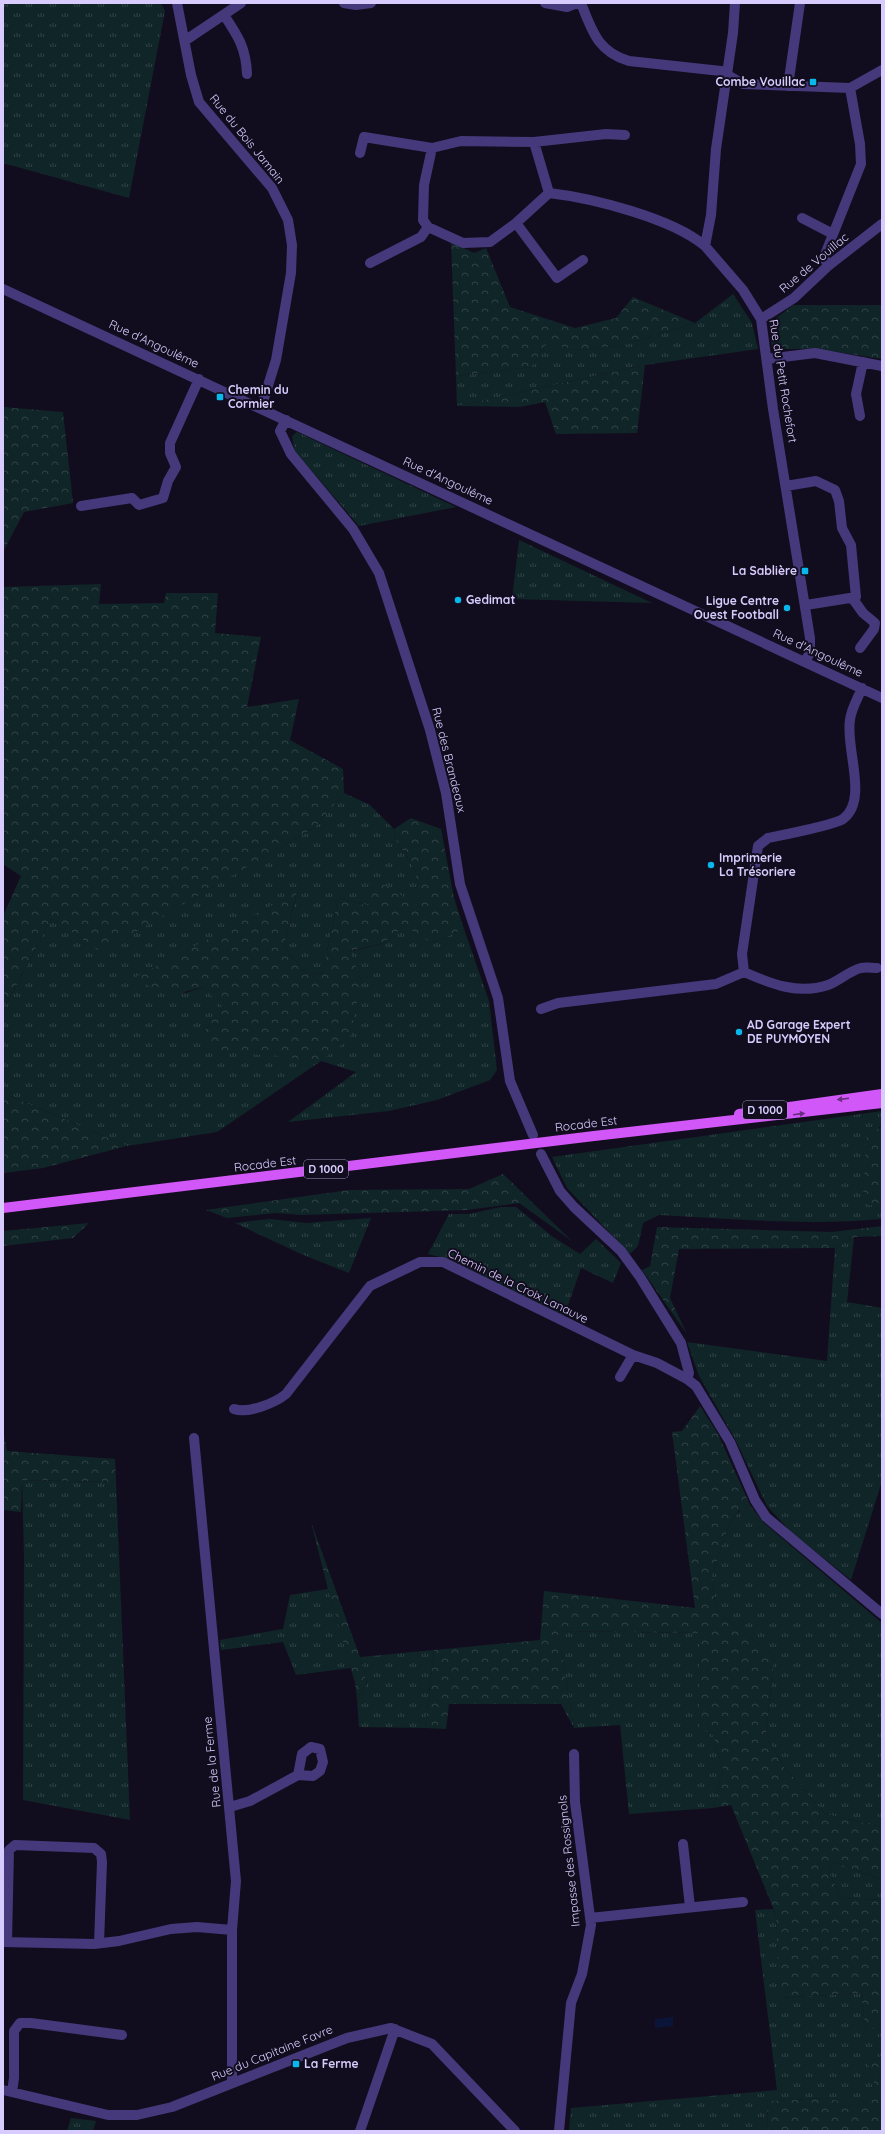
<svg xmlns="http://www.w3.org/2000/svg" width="885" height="2134" viewBox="0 0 885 2134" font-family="Quicksand,sans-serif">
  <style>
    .grass { fill: url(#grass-tufts) }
    .forest { fill: url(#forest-crowns) }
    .water { fill: #0b1539 }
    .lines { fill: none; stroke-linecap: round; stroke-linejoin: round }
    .minor { stroke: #45397b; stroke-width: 10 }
    .major { stroke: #d257f8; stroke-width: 10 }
    .oneway { fill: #682e80 }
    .poi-dot { fill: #09b7eb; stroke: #120d1e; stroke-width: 1.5 }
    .labels { text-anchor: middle; stroke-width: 4; stroke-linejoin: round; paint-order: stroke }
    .shield { fill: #120d1e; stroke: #9d92ba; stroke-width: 1 }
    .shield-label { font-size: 11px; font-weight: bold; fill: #d8cbfd }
    .poi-label { font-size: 12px; font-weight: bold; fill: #d8cbfd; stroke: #120d1e; text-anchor: start }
    .street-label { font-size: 12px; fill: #d8cbfd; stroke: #120d1e }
  </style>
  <defs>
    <pattern id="grass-tufts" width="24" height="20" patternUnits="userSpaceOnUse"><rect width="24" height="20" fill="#102527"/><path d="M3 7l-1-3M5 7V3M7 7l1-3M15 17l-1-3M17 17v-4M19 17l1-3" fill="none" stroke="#324347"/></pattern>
    <pattern id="forest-crowns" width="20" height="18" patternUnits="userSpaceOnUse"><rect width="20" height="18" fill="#102527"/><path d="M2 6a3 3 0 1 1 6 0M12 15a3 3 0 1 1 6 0" fill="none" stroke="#324347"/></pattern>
  </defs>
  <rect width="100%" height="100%" fill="#120d1e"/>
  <path class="grass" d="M 3,3 L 161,3 L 165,11 L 129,198 L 3,163 Z
    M 733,294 L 752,323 L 758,349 L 645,365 L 457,406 L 456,376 L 531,367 L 546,345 L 579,350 L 624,345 L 695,323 Z
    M 297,432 L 456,507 L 359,526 L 295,451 L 292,436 Z
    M 519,540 L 652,603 L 512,599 Z
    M 344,793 L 370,805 L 394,829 L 395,838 L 415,870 L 421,907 L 373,887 L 370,906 L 338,898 L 323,972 L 307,975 L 284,946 L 297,893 L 183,994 L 203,987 L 223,1006 L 203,1033 L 361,980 L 349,952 L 384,943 L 404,925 L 432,943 L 464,929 L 489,1001 L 497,1070 L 490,1080 L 437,1100 L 389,1111 L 288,1122 L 356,1072 L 321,1061 L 217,1132 L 127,1146 L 3,1093 L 3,1004 L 8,1001 L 52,918 L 101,951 L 314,828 Z
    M 882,1111 L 882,1126 L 879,1127 L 880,1208 L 882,1191 L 882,1219 C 808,1226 733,1219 659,1215 L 643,1223 L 638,1246 L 630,1254 L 567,1188 L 552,1157 Z
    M 501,1207 L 516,1207 L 553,1237 L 580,1254 L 596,1239 L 621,1263 L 613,1283 L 581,1268 L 564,1317 L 448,1259 L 428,1254 L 449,1214 L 469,1214 Z
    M 371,1218 L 349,1273 L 301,1254 L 235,1223 L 270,1219 L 307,1223 Z
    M 854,1237 L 847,1302 L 882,1308 L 882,1481 L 851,1580 L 791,1532 L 767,1506 L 735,1439 L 699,1376 L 687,1342 L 827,1361 L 835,1248 Z
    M 22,1480 L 116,1482 L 130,1820 L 23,1800 L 24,1556 Z
    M 740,1510 L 764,1523 L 882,1623 L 882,1827 L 825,1814 L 784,1767 L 766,1736 L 774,1656 L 716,1611 L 712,1575 L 729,1525 Z
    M 328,1589 L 351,1668 L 296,1675 L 283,1642 L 221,1650 L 220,1640 L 283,1629 L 290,1595 Z
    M 558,1631 L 700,1633 L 699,1726 L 713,1735 L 723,1769 L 713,1808 L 629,1814 L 620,1725 L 574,1728 Z
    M 434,1650 L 425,1728 L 359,1727 L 357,1699 L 367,1683 L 360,1657 Z
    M 834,1862 L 882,1880 L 882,1900 L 842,1898 L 829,1873 Z
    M 773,1909 L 776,1915 L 780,1998 L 861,1993 L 866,2032 L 882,2023 L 882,2056 L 868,2063 L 874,2083 L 863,2108 L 826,2098 L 767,2101 L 768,2131 L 569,2131 L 571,2108 L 777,2090 L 755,1910 Z
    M 71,2118 L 96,2121 L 93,2131 L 67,2131 Z"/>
  <path class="forest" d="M 451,242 L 474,253 L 486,248 L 510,307 L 575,328 L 616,318 L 633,297 L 695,323 L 624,345 L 579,350 L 546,345 L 531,367 L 456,376 Z
    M 793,305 L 882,305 L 882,359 L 819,349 L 772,349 L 769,324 Z
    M 645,365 L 637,433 L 556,434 L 545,402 L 520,407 L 457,406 Z
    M 3,407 L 63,412 L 73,503 L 24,512 L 3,552 Z
    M 101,584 L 99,604 L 164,603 L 166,593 L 218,593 L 215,633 L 261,637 L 247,707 L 299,699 L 290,740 L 343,769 L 344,793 L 314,828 L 101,952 L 52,918 L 8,1001 L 3,1004 L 3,916 L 21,876 L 3,864 L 3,587 Z
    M 411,818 L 441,829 L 454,898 L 464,929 L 432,943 L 404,926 L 384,943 L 350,951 L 361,980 L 350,1038 L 321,1061 L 212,1050 L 203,1033 L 222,1006 L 203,987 C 170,996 165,996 134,978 L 297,892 L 284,946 L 307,975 L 323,972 L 338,898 L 369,906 L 373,887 L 383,884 L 420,907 L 415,870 L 395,838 L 394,829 Z
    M 3,1094 L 3,1093 L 127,1146 L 43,1168 L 3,1173 Z
    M 882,1126 L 882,1191 L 880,1208 L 863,1203 L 866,1138 Z
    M 503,1174 L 572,1241 L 519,1203 L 467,1210 L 302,1215 L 276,1213 L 227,1218 L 206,1210 L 349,1190 L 469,1189 Z
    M 89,1223 L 73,1238 L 3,1246 L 3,1231 Z
    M 882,1226 L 882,1236 L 854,1237 L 835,1248 L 679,1249 L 670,1298 L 687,1334 L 642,1270 L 650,1266 L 657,1227 L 832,1232 Z
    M 700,1406 L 718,1434 L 750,1505 L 764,1523 L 739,1510 L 729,1525 L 712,1575 L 716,1611 L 774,1656 L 766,1736 L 784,1767 L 825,1814 L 882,1827 L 882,1880 L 834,1862 L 829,1873 L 842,1898 L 882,1900 L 882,2023 L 866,2033 L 861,1993 L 779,1998 L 776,1915 L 731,1805 L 713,1808 L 723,1769 L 713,1735 L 699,1727 L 699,1633 L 558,1631 L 574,1728 L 561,1704 L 449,1704 L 446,1729 L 425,1728 L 434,1650 L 540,1640 L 544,1591 L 695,1608 L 672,1432 L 682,1431 Z
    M 3,1430 L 7,1451 L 115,1459 L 116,1482 L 22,1480 L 21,1512 L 3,1510 Z
    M 311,1522 L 360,1657 L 367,1683 L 357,1699 L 355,1683 L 328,1589 Z
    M 882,2056 L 882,2131 L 768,2131 L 767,2101 L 826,2098 L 863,2107 L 874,2083 L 868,2063 Z"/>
  <path class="water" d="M 673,2017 L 673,2026 L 655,2028 L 655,2019 Z"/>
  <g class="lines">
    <path class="minor" d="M 177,3 L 191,75 L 199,102 L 272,188 L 288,220 L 292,245 L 291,273 L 276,360 L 261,408
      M 344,3 L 356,5 L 371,3
      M 545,3 L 567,7 L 577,3
      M 581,3 C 592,31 598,52 629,61 L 721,71 L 743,84 L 850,88 L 860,144 L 861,164 L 824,257 L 828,266
      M 735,3 L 733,33 L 716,149 L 711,215 L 705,246 L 743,290 L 761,319 L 773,409 L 810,638 L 810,653 L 805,661
      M 224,15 C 238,36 246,48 247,74
      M 186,40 L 241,3
      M 788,86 L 800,3
      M 850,88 L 882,70
      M 534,142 L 549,193 C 592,198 672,218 705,246
      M 432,148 L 424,185 L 423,220 L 428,227 L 463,243 L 490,242 L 516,223 L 549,193
      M 360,153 L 364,137 L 432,148 L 461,141 L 534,142 L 606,134 L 625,135
      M 802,218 L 833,234
      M 516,223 L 557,278 L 583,260
      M 370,263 L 421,237 L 428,227
      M 3,289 L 882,698
      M 761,319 L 794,298 L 828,266 L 882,224
      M 767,359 L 815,353 L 882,366
      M 860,416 L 856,394 L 863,362
      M 286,420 L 280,431 L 291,454 L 353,529 L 379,573 L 430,730 L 446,793 L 460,884 L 498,998 L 510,1081 L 533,1135
      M 786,486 L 816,481 L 835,490 L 839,501 L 842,528 L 851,545 L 856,597 L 806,605
      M 81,506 L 132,498 L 139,505 L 163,498 L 168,481 L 176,467 L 170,453 L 170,443 L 199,379
      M 853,599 L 863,613 L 875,623 L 874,629 L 860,648
      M 744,972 L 742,954 L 758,846 L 768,838 C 783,835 834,825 843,819 C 869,800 845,748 850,720 C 851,709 858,698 862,688
      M 541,1009 L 558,1003 L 716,984 L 744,972 C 771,984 799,995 828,985 C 839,981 849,971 861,968 C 866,967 872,968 877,968
      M 541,1154 L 560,1191 L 574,1207 L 621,1251 L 640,1277 L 681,1343 L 689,1373 L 687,1379
      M 620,1377 L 633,1355
      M 234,1409 C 248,1414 275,1403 286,1394 L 370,1286 L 420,1262 L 443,1262 L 633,1355 L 657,1363 L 687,1379 L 696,1386 L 730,1442 L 755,1500 L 766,1517 L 882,1614
      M 194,1438 L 236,1881 L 232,1930 L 232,2083
      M 230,1807 L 250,1801 L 298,1775 L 313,1776 L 320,1771 L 323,1762 L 320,1749 L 311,1747 L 302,1754 L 298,1775
      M 683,1844 L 690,1907
      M 590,1918 L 743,1902
      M 3,1942 L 94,1944 L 119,1941 L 171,1929 L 197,1927 L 232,1930
      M 7,1942 L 9,1850 L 15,1845 L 94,1848 L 101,1854 L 102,1862 L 99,1943
      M 3,2090 L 108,2115 L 137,2115 L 172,2107 L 347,2038 L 391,2028 L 432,2044 L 515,2131
      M 12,2092 L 14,2078 L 14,2031 L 20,2023 L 31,2023 L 122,2035
      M 360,2131 L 395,2029
      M 559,2131 L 571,2003 L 582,1974 L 591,1925 L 575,1802 L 574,1754"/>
    <path class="major" d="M 739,1114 L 882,1094
      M 3,1208 L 594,1136 L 882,1103"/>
  </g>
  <defs><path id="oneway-solid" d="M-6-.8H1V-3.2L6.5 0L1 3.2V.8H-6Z"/></defs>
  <g class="oneway">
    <use href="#oneway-solid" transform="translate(843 1099) rotate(173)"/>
    <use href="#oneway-solid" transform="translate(799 1114) rotate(-7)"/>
  </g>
  <g class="poi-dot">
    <rect x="809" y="78" width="8" height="8" rx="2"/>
    <rect x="216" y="393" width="8" height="8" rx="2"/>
    <rect x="801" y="567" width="8" height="8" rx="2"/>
    <circle cx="458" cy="600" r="4"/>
    <circle cx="787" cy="608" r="4"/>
    <circle cx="711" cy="865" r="4"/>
    <circle cx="739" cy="1032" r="4"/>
    <rect x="292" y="2060" width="8" height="8" rx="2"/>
  </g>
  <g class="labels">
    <g class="shield">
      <rect x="743" y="1101" width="44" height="18" rx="3"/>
      <rect x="304" y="1160" width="44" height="18" rx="3"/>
    </g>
    <g class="shield-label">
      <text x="765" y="1114">D 1000</text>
      <text x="326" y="1173">D 1000</text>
    </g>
    <g class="poi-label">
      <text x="805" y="86" text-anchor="end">Combe Vouillac</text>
      <text x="228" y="394">Chemin du<tspan x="228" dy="14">Cormier</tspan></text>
      <text x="797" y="575" text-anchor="end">La Sablière</text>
      <text x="466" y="604">Gedimat</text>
      <text x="779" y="605" text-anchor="end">Ligue Centre<tspan x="779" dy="14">Ouest Football</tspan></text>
      <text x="719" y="862">Imprimerie<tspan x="719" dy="14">La Trésoriere</tspan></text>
      <text x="747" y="1029">AD Garage Expert<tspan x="747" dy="14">DE PUYMOYEN</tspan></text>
      <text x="304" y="2068">La Ferme</text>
    </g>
    <g class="street-label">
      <text transform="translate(247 139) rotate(51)" y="4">Rue du Bois Jamain</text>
      <text transform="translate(814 263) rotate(-40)" y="4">Rue de Vouillac</text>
      <text transform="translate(154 344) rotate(25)" y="4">Rue d'Angoulême</text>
      <text transform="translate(783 381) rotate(81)" y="4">Rue du Petit Rochefort</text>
      <text transform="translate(448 481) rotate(25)" y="4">Rue d'Angoulême</text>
      <text transform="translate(818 653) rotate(25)" y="4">Rue d'Angoulême</text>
      <text transform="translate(449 760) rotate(76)" y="4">Rue des Brandeaux</text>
      <text transform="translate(586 1124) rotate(-7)" y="4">Rocade Est</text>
      <text transform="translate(265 1164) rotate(-7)" y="4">Rocade Est</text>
      <text transform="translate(518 1286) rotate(26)" y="4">Chemin de la Croix Lanauve</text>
      <text transform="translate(212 1762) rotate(-96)" y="4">Rue de la Ferme</text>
      <text transform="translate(569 1861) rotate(-96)" y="4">Impasse des Rossignols</text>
      <text transform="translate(272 2053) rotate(-22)" y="4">Rue du Capitaine Favre</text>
    </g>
  </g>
  <rect width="885" height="2134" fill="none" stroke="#d8cbfd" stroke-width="8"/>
</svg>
